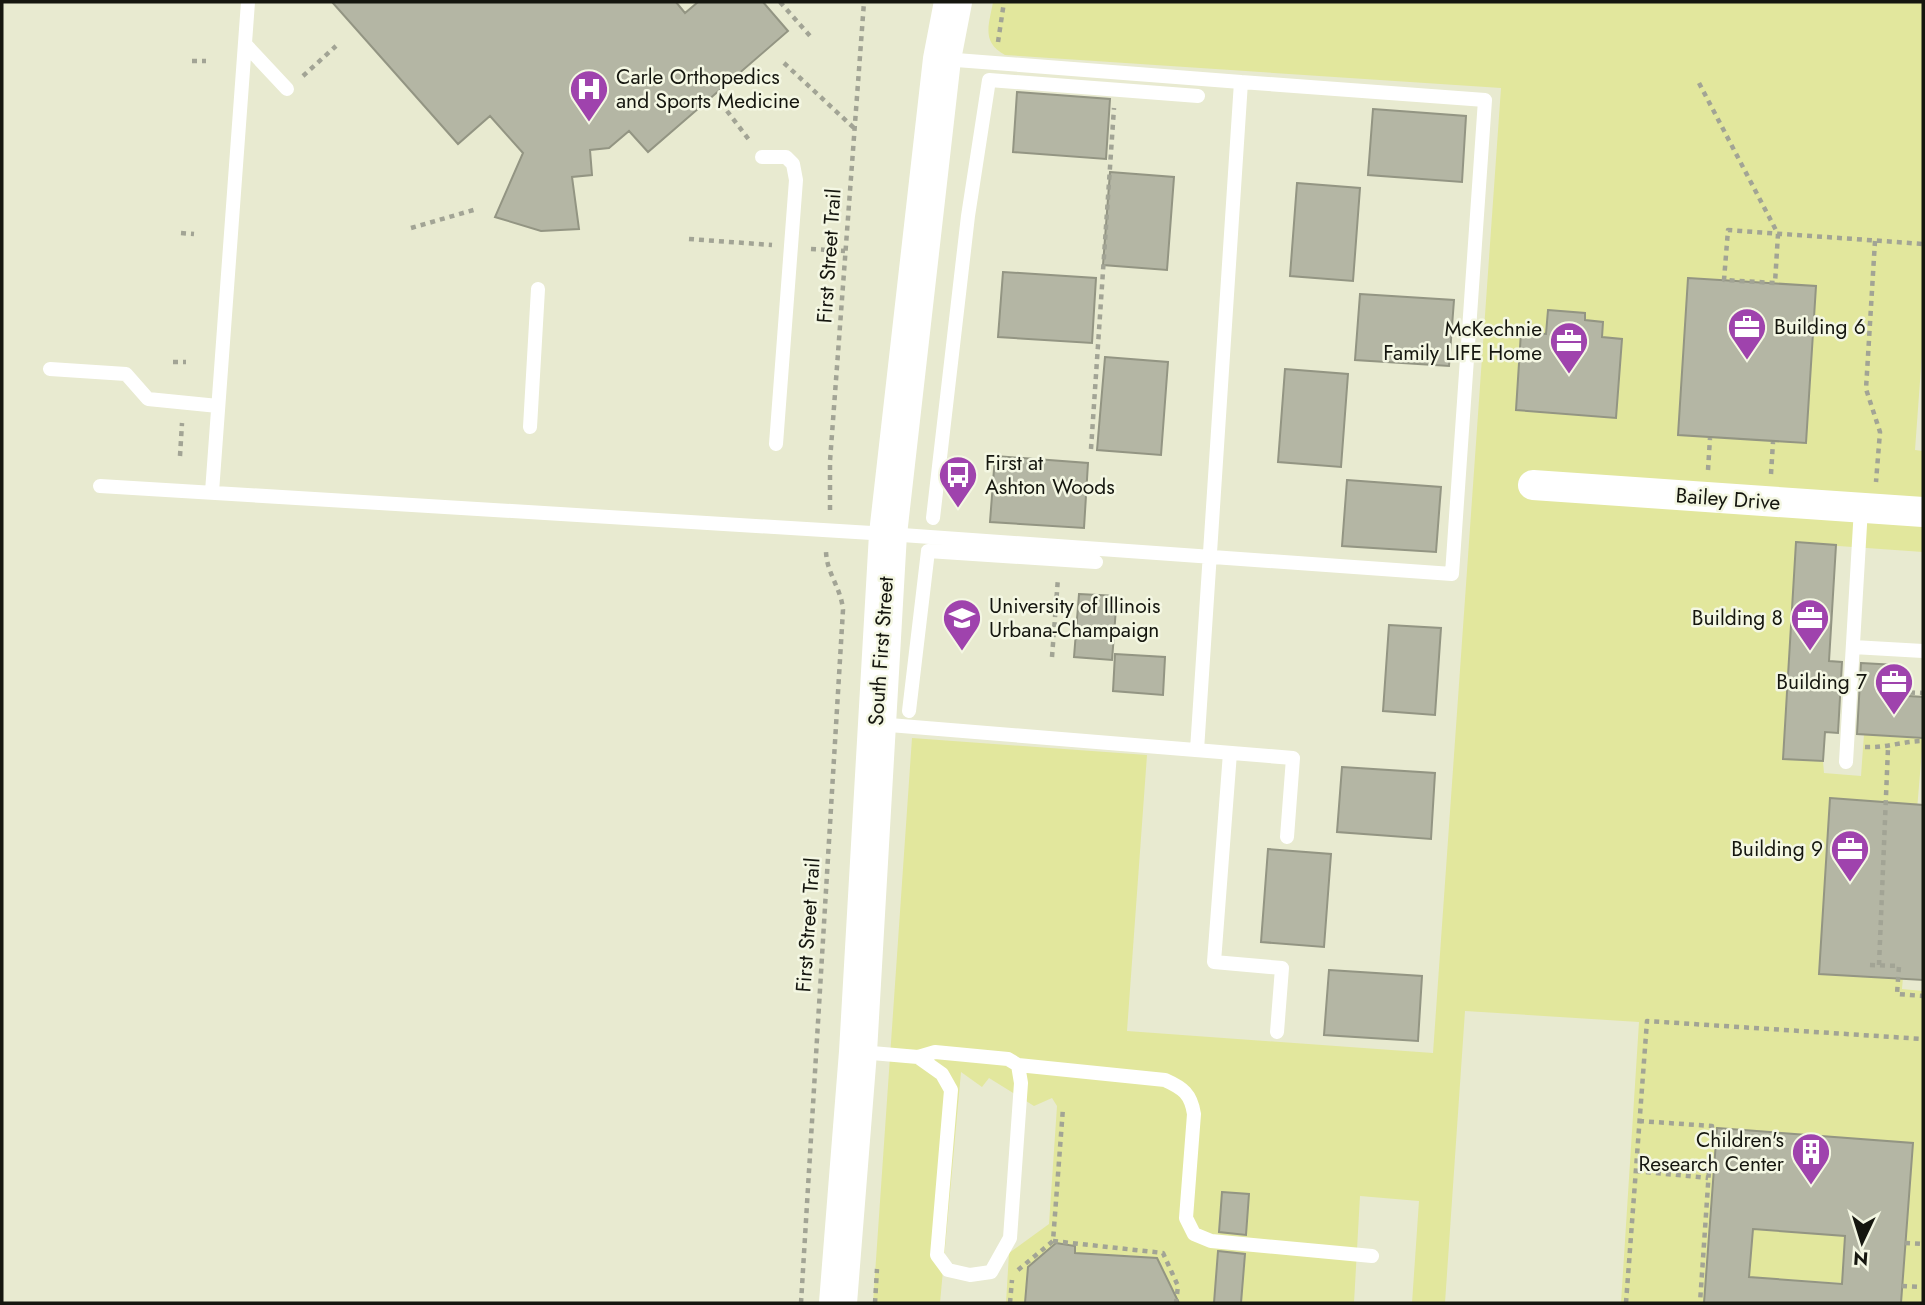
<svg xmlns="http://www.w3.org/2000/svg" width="1925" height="1305" viewBox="0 0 1925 1305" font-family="Jost,sans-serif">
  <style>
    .built { fill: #e8ead0 }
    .green { fill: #e2e79d; fill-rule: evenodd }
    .building { fill: #b4b6a4; stroke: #939583; stroke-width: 2; fill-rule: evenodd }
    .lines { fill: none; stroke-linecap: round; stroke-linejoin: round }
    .path { stroke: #a2a495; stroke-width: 4.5; stroke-dasharray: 5 5; stroke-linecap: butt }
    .lane { stroke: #fff; stroke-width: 14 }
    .street { stroke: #fff; stroke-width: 30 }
    .secondary { stroke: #fff; stroke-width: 38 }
    .labels { text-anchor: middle; stroke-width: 5; stroke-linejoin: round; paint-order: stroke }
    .poi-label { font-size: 21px; fill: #15160f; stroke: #f4f7e3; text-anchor: end }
    .street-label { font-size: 21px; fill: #15160f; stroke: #f4f7e3 }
  </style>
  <rect width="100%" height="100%" fill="#f4f7e3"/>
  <path class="built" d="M 2,2 L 1923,2 L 1923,1303 L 2,1303 Z"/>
  <path class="green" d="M 993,2 L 1923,2 L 1923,340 L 1915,450 L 1923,451 L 1923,552 L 1796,543 L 1784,759 L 1823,761 L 1824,773 L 1861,776 L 1864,734 L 1923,738 L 1902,989 L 1923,991 L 1923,1303 L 1901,1303 L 1912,1143 L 1717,1129 L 1704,1303 L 1621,1303 L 1639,1022 L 1465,1011 L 1445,1303 L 1412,1303 L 1419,1201 L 1360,1196 L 1354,1303 L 1172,1303 L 1173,1291 L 1157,1258 L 1075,1253 L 1075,1246 L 1056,1244 L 1028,1267 L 1025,1303 L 1006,1303 L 1009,1253 L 1049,1224 L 1057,1106 L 1052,1098 L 1034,1106 L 989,1078 L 982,1087 L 961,1072 L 940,1303 L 873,1303 L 912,738 L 1147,755 L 1127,1031 L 1433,1053 L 1501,88 L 1005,55 C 981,42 989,25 993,2 ZM 1688,278 L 1816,286 L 1806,443 L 1678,435 Z
    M 1753,1229 L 1845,1236 L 1842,1283 L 1749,1277 Z"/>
  <path class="building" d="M 332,2 L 676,2 L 685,13 L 698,2 L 763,2 L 788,31 L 648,152 L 629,131 L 609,148 L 590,150 L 592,175 L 572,177 L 579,229 L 541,231 L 495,217 L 523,153 L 490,116 L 458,144 Z
    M 1017,92 L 1110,99 L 1106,159 L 1013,152 Z
    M 1373,109 L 1466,116 L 1462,182 L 1368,175 Z
    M 1110,172 L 1174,177 L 1167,270 L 1103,265 Z
    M 1297,183 L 1360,188 L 1353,281 L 1290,276 Z
    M 1003,272 L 1096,278 L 1092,343 L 998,337 Z
    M 1688,278 L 1816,286 L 1806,443 L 1678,435 Z
    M 1360,294 L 1454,300 L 1449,366 L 1355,360 Z
    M 1548,310 L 1585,313 L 1585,320 L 1603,322 L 1602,337 L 1622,339 L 1616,418 L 1516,410 L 1521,332 L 1546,334 Z
    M 1105,357 L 1168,362 L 1161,455 L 1097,450 Z
    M 1285,369 L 1348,374 L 1341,467 L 1278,462 Z
    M 995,456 L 1088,463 L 1084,528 L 990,522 Z
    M 1347,480 L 1441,487 L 1436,552 L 1342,546 Z
    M 1796,542 L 1836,545 L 1829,661 L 1842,662 L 1838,733 L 1825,732 L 1823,761 L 1783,759 Z
    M 1079,594 L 1117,596 L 1112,660 L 1074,657 Z
    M 1389,625 L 1441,628 L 1435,715 L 1383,711 Z
    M 1115,654 L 1165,657 L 1163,695 L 1113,691 Z
    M 1861,663 L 1896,665 L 1894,695 L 1923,697 L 1923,738 L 1857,734 Z
    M 1342,767 L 1435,773 L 1431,839 L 1337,832 Z
    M 1830,798 L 1923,805 L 1923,980 L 1819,974 Z
    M 1268,849 L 1331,854 L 1324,947 L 1261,942 Z
    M 1329,970 L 1422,976 L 1418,1041 L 1324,1035 Z
    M 1717,1128 L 1913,1143 L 1901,1303 L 1704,1303 ZM 1753,1229 L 1845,1236 L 1842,1284 L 1749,1277 Z
    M 1222,1192 L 1249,1194 L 1246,1235 L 1219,1232 Z
    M 1056,1243 L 1075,1246 L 1075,1253 L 1157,1258 L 1179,1303 L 1025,1303 L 1028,1267 Z
    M 1218,1251 L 1245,1254 L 1241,1303 L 1214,1303 Z"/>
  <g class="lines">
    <path class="path" d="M 780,2 L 811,37
      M 998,42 L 1004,2
      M 192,61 L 206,61
      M 784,63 L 854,128
      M 303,76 L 336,46
      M 1699,83 L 1778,234 L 1775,283 L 1724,280 L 1728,230 C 1793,235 1858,239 1923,244
      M 727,111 L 750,141
      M 411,228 L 477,209
      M 181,233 L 194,234
      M 689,239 L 772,245
      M 1875,241 L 1866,389 L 1880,432 L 1876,482
      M 811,249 L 845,251
      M 173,362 L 186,362
      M 1091,449 L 1114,108
      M 180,456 L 182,423
      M 1708,470 L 1710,438
      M 1771,474 L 1773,442
      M 830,510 L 830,461 L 864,2
      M 1052,657 L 1058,578
      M 1900,692 L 1923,693
      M 1865,747 C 1886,748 1904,741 1923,741
      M 1870,965 L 1899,966 L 1897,994 L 1923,996
      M 1879,965 L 1888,748
      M 1639,1121 L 1712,1126 L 1700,1303
      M 1636,1171 L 1708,1178
      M 1053,1241 L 1163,1253 L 1178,1286 L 1176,1303
      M 1905,1243 L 1923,1244
      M 1018,1270 L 1053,1241 L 1063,1108
      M 1902,1286 L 1923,1287
      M 801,1303 L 843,610 C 841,587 826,573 826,550
      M 875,1303 L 877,1269
      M 1010,1303 L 1012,1280
      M 1626,1303 L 1647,1021 L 1923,1039"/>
    <path class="lane" d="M 245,44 L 287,89
      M 943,59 L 1241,82 L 1197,750
      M 762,157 L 786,157 L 793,164 L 796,180 L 776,444
      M 50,369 L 126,374 L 148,399 L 218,406
      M 530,427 L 538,289
      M 100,486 L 888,534 L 1452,574 L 1485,100 L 1241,82
      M 212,492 L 248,2
      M 933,518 L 968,216 L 989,80 L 1198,96
      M 1853,647 L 1923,651
      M 909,711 L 928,551 L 1096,562
      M 877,724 L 1293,758 L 1287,837
      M 1230,753 L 1214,962 L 1282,968 L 1277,1032
      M 1846,762 L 1861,508
      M 860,1052 L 918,1057 L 935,1052 L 1008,1059 L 1018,1065 L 1021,1083 L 1010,1238 L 991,1272 L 970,1275 L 948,1270 L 937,1255 L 951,1090 L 942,1074 L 918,1057
      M 1018,1065 L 1165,1080 C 1183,1088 1191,1094 1194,1114 L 1186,1218 L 1194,1234 L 1211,1241 L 1372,1256"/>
    <path class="street" d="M 1533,485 L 1923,512"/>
    <path class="secondary" d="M 838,1303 L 858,1052 L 888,534 L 942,59 L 953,2"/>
  </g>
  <defs>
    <g id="hospital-pin" transform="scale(2.0125)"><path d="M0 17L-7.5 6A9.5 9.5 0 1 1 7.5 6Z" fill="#9f43ad" stroke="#f4f7e3"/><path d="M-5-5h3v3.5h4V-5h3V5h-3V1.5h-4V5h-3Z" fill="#fff"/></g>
    <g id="office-pin" transform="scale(2.0125)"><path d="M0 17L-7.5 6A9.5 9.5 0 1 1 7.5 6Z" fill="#9f43ad" stroke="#f4f7e3"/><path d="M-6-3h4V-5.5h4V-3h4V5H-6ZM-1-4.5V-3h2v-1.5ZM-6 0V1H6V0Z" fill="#fff"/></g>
    <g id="bus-pin" transform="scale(2.0125)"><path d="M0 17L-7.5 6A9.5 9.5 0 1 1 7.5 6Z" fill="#9f43ad" stroke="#f4f7e3"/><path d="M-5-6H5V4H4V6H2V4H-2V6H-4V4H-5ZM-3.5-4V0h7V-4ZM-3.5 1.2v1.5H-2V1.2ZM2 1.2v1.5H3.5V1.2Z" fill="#fff"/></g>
    <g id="university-pin" transform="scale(2.0125)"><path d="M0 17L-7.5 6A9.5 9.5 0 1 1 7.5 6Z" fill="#9f43ad" stroke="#f4f7e3"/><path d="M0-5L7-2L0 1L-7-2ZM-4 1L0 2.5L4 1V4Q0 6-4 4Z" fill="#fff"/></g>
    <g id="building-pin" transform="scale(2.0125)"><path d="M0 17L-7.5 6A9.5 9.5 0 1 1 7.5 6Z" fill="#9f43ad" stroke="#f4f7e3"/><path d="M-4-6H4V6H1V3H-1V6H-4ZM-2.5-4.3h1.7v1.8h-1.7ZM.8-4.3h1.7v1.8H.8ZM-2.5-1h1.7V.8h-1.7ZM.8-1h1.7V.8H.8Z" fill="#fff"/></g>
  </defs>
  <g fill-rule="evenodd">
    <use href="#hospital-pin" x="589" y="89"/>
    <use href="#office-pin" x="1747" y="327"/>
    <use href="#office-pin" x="1569" y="341"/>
    <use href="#bus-pin" x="958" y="475"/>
    <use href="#university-pin" x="962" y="618"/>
    <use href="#office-pin" x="1810" y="618"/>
    <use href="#office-pin" x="1894" y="682"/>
    <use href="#office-pin" x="1850" y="849"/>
    <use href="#building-pin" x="1811" y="1152"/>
  </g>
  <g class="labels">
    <g class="poi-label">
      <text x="616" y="84" text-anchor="start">Carle Orthopedics<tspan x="616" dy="24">and Sports Medicine</tspan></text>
      <text x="1774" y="334" text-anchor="start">Building 6</text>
      <text x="1542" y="336">McKechnie<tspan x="1542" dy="24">Family LIFE Home</tspan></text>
      <text x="985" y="470" text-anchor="start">First at<tspan x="985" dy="24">Ashton Woods</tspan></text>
      <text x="989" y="613" text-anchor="start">University of Illinois<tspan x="989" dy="24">Urbana-Champaign</tspan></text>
      <text x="1783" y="625">Building 8</text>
      <text x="1867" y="689">Building 7</text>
      <text x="1823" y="856">Building 9</text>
      <text x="1784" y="1147">Children's<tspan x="1784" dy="24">Research Center</tspan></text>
    </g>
    <g class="street-label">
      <text transform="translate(829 256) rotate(-86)" y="7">First Street Trail</text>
      <text transform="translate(1728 499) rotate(4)" y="7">Bailey Drive</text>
      <text transform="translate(881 651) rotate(-86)" y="7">South First Street</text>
      <text transform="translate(808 925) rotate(-86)" y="7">First Street Trail</text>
    </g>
  </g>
  <rect width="1925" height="1305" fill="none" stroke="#15160f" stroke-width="7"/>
  <g transform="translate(1862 1242) rotate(184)" stroke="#f4f7e3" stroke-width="5" paint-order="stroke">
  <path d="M0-5L12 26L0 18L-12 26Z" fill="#15160f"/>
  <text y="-10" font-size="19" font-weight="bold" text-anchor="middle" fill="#15160f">N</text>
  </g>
</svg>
